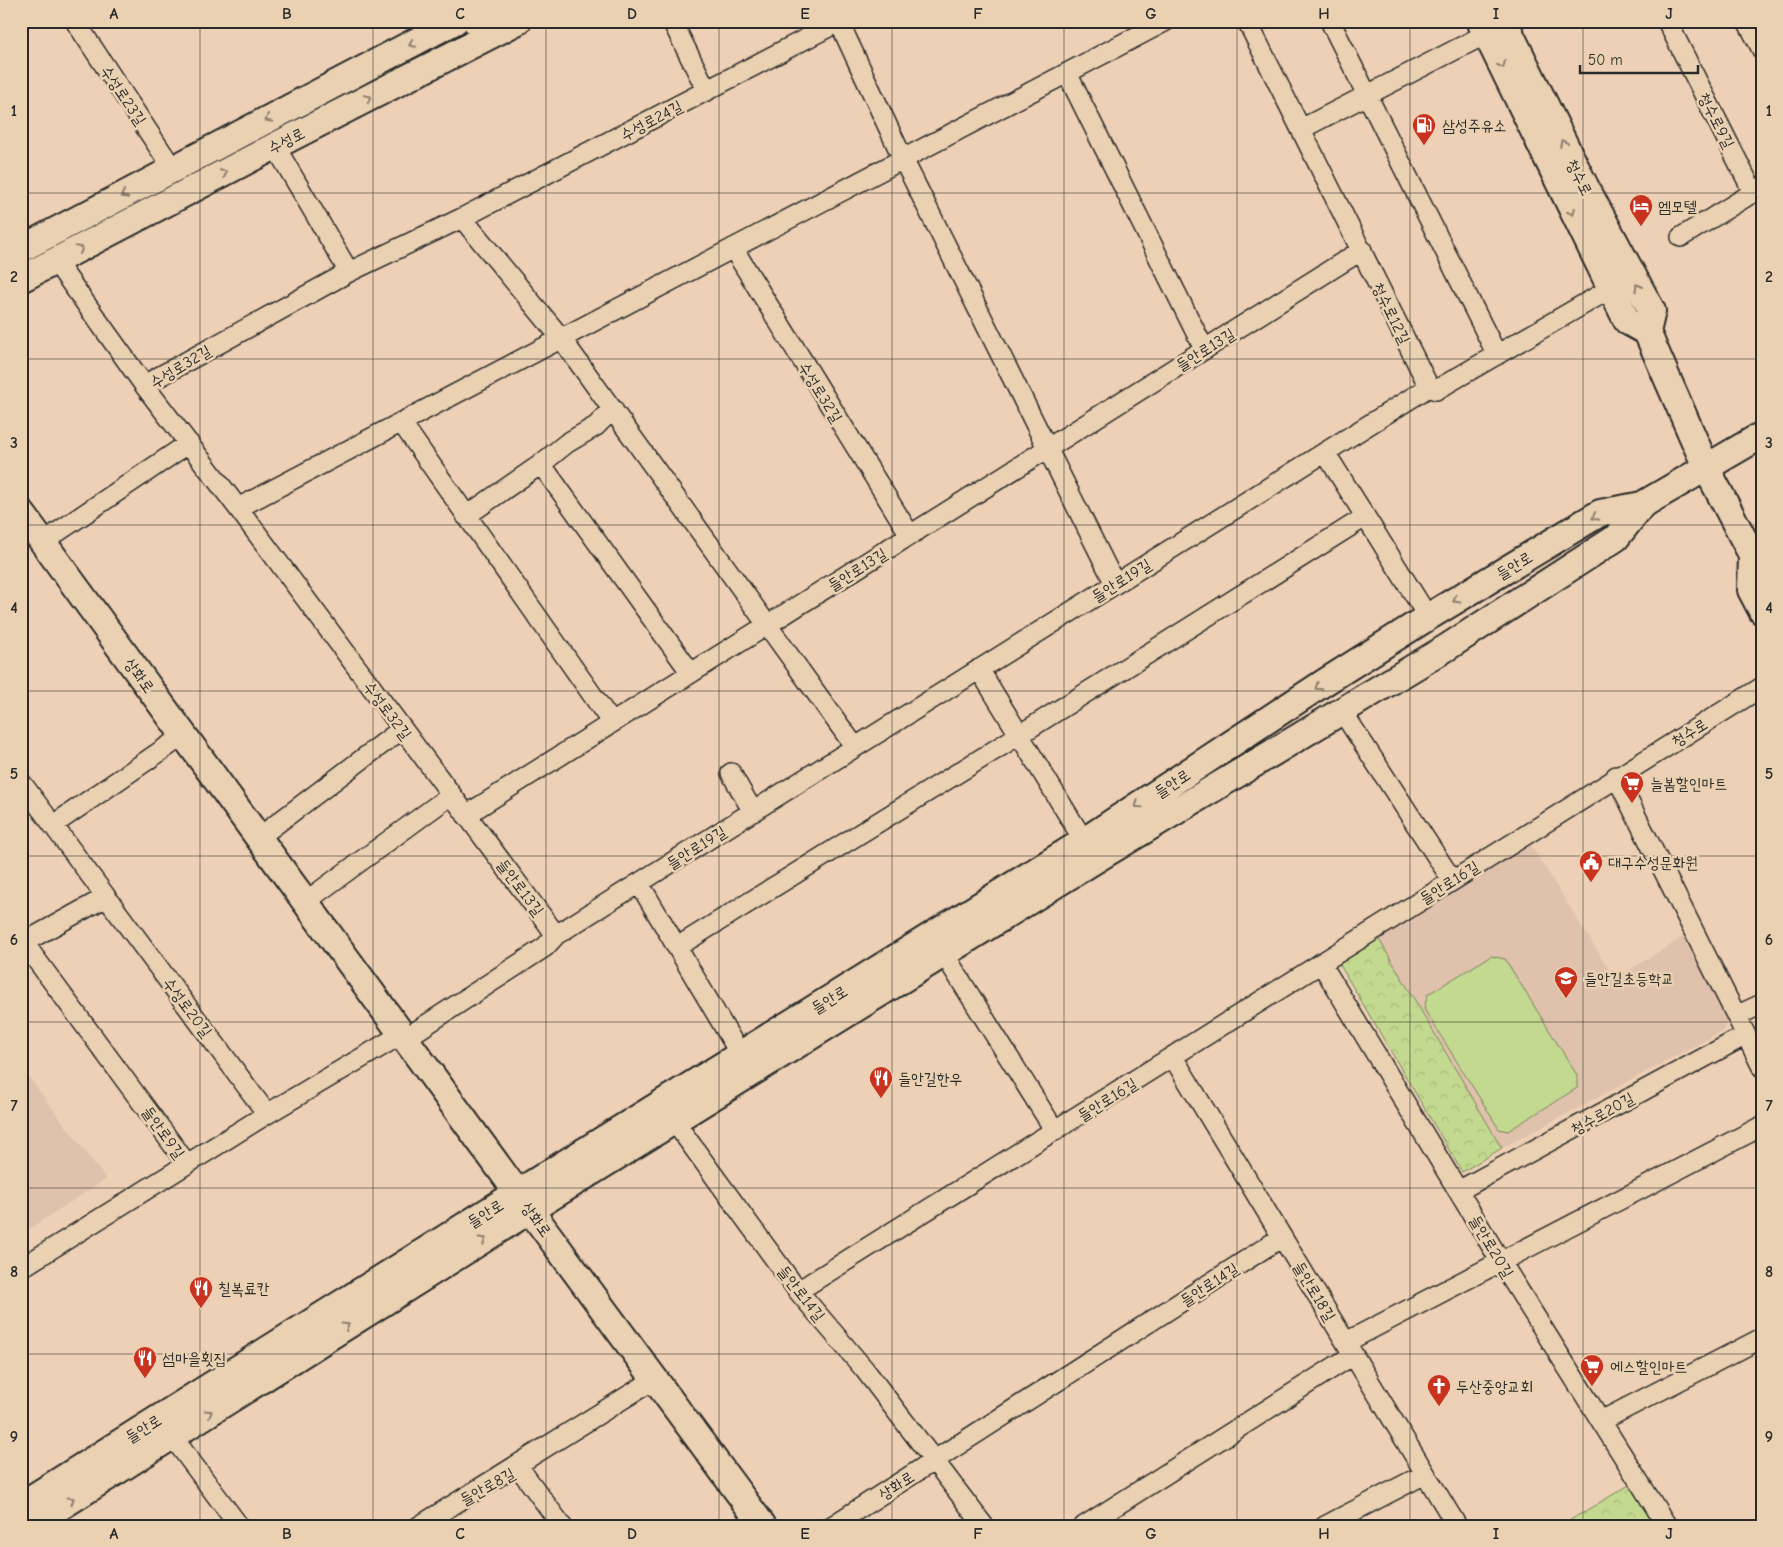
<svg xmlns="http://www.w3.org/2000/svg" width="1783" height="1547" viewBox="0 0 1783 1547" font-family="'Comic Neue','Poor Story',sans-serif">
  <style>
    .built { fill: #dfc1ac }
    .forest { fill: url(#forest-crowns); stroke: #77825d }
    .pitch { fill: #c3d98f; stroke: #77825d }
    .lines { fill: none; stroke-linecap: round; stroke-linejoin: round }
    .street-casing { stroke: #2b2b2b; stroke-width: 22 }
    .secondary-casing { stroke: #2b2b2b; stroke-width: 30 }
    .street { stroke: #ead1b2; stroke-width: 19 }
    .secondary { stroke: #ead1b2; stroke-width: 26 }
    .oneway { stroke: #8a7e6e }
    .grid { fill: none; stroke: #2b2b2b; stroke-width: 1; stroke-opacity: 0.55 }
    .labels { text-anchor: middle; stroke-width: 5; stroke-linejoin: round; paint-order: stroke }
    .street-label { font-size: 16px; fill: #2b2b2b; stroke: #ead1b2 }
    .poi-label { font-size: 16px; fill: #2b2b2b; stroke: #ead1b2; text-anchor: start }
    .neatline { fill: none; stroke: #2b2b2b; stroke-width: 2 }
    .grid-label { font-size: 16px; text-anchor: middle; font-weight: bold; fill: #2b2b2b }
  </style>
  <defs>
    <pattern id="forest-crowns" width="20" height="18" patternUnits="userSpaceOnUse" patternTransform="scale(1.25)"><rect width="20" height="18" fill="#c3d98f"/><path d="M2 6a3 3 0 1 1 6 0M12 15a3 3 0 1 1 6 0" fill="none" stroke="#a8ba7c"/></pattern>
  </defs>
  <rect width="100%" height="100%" fill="#edd0b5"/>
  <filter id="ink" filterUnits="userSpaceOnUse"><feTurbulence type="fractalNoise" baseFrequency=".02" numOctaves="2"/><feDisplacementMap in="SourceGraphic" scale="10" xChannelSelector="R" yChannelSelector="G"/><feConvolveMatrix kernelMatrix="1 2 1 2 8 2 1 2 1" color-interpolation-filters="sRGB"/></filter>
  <g filter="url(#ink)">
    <path class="built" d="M 1528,841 L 1615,979 L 1685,936 L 1728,1019 L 1723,1031 L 1502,1148 L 1377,936 Z
      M 21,1067 L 106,1179 L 21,1234 Z"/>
    <path class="forest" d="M 1377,936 L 1502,1148 L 1462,1172 L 1337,960 Z
      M 1631,1484 L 1655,1526 L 1560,1526 Z"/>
    <path class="pitch" d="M 1491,956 L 1505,959 L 1577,1075 L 1577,1088 L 1508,1131 L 1499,1129 L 1424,1009 L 1428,994 Z"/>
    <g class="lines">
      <g class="street-casing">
        <path id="street" d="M 75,21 L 173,169
          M 472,21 L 482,39
          M 672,21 L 707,91
          M 840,21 L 462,218 L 349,272 L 144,385 L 238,508 L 556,935 L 1429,387 L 1247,21
          M 1330,21 L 1497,355
          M 1667,21 L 1753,192
          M 1747,21 L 1762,50
          M 839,22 L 903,159 L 1115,584
          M 1067,73 L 1204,349
          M 1301,129 L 1486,34
          M 275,146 L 349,272
          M 462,218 L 561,338 L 855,747
          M 1681,237 L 1762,187
          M 733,248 L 910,535
          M 56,262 L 144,385
          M 1429,387 L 1436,390 L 1610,289
          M 401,422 L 612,723
          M 1325,452 L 1428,617
          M 541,464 L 691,673
          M 238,508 L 1166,21
          M 466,516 L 541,464 L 567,443 L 596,426 L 613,409
          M 43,542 L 189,443
          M 979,669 L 1084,841
          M 1342,711 L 1452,880
          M 731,773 L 753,812
          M 1616,776 L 1762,1067
          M 21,782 L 267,1114
          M 466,815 L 1362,250
          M 53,825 L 184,735
          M 258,838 L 402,729
          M 639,883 L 740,1054
          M 305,902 L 451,795
          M 24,943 L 187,1164
          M 21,944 L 106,897
          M 677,947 L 1019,735 L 1365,517
          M 944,954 L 1055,1131
          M 1321,963 L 1501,1262 L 1667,1526
          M 1736,1016 L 1762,1004
          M 1173,1057 L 1457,1526
          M 674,1121 L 798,1291 L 865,1370 L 984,1526
          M 1458,1191 L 1746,1035
          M 21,1268 L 267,1114 L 402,1034 L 412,1034 L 545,947 L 556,935
          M 798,1291 C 1120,1091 1439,886 1762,687
          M 1346,1342 L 1762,1126
          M 1601,1421 L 1762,1338
          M 172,1436 L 239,1526
          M 517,1465 L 562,1526
          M 419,1526 L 655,1379
          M 832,1526 L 1282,1237
          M 1084,1526 L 1353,1355
          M 1325,1526 L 1425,1474"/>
      </g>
      <g class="secondary-casing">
        <path id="secondary" d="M 1480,21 L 1627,321 L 1647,332
          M 1504,21 L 1585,186 L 1652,311 L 1647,332 L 1706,467 L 1752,555 L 1762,564
          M 21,249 L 455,21
          M 21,279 L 275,146 L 518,21
          M 21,512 L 530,1210 L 763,1526
          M 1752,555 L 1751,590 L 1762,611
          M 21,1505 L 517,1193 L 1084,841 L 1325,682 L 1428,617 L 1600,513 L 1642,505 L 1762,435
          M 30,1526 L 530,1210 L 1095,860 L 1446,648 L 1616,538 L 1642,505"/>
      </g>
      <use href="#street" class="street"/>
      <use href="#secondary" class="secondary"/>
    </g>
    <defs><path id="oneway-chevron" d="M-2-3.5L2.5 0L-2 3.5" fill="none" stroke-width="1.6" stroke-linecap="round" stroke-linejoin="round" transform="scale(1.25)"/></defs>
    <g class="oneway">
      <use href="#oneway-chevron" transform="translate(412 44) rotate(152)"/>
      <use href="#oneway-chevron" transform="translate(1502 65) rotate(64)"/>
      <use href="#oneway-chevron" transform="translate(368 98) rotate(-27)"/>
      <use href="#oneway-chevron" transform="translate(268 119) rotate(152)"/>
      <use href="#oneway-chevron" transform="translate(1563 143) rotate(-116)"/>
      <use href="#oneway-chevron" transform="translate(224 173) rotate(-28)"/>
      <use href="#oneway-chevron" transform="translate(124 195) rotate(152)"/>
      <use href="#oneway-chevron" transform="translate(1572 212) rotate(64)"/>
      <use href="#oneway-chevron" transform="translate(80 249) rotate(-28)"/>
      <use href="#oneway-chevron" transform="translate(1638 287) rotate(-120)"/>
      <use href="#oneway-chevron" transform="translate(1595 517) rotate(152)"/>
      <use href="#oneway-chevron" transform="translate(1456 600) rotate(149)"/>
      <use href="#oneway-chevron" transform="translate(1318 687) rotate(147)"/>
      <use href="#oneway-chevron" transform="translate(1138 805) rotate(147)"/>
      <use href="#oneway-chevron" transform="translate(483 1240) rotate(-32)"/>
      <use href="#oneway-chevron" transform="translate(346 1326) rotate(-32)"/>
      <use href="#oneway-chevron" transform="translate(209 1413) rotate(-32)"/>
      <use href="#oneway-chevron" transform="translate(71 1500) rotate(-32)"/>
    </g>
  </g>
  <path class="grid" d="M 200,21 L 200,1526M 373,21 L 373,1526M 546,21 L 546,1526M 719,21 L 719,1526M 892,21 L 892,1526M 1064,21 L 1064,1526M 1237,21 L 1237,1526M 1410,21 L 1410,1526M 1583,21 L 1583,1526M 21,193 L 1762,193M 21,359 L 1762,359M 21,525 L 1762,525M 21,691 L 1762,691M 21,856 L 1762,856M 21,1022 L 1762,1022M 21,1188 L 1762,1188M 21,1354 L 1762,1354"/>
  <defs>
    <g id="fuel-pin" transform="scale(1.25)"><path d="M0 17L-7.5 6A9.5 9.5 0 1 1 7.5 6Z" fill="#c8321e" stroke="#ead1b2"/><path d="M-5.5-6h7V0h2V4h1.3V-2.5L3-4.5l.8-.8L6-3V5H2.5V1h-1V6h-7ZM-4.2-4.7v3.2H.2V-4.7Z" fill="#fff"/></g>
    <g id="hotel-pin" transform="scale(1.25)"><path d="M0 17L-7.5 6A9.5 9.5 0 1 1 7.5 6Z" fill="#c8321e" stroke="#ead1b2"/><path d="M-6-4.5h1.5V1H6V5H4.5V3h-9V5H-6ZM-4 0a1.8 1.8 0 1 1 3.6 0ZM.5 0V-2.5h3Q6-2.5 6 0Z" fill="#fff"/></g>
    <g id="supermarket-pin" transform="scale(1.25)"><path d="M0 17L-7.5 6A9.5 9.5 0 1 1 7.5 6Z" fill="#c8321e" stroke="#ead1b2"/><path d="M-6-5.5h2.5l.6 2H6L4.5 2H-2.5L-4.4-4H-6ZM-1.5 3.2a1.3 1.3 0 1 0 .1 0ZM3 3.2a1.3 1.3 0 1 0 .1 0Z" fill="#fff"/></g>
    <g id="civic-pin" transform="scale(1.25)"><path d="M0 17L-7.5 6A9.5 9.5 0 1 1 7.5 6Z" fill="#c8321e" stroke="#ead1b2"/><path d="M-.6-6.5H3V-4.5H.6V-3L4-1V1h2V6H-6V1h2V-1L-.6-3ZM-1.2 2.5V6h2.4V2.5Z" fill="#fff"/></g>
    <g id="school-pin" transform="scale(1.25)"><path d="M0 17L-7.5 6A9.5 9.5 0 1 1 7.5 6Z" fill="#c8321e" stroke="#ead1b2"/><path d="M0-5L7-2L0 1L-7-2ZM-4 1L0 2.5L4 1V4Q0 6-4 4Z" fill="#fff"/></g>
    <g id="restaurant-pin" transform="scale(1.25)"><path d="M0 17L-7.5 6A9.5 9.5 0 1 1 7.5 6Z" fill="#c8321e" stroke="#ead1b2"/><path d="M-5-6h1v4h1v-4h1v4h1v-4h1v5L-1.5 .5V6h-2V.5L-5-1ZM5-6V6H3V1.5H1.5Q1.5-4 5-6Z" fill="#fff"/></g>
    <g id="church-pin" transform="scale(1.25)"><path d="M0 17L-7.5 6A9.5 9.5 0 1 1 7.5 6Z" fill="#c8321e" stroke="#ead1b2"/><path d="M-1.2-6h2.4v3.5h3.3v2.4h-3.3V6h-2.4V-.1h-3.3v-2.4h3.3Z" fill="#fff"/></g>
  </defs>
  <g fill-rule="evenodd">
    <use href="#fuel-pin" x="1424" y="125"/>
    <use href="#hotel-pin" x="1641" y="206"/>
    <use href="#supermarket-pin" x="1632" y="783"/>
    <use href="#civic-pin" x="1591" y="862"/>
    <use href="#school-pin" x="1566" y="978"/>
    <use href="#restaurant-pin" x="881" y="1078"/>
    <use href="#restaurant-pin" x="201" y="1288"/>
    <use href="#restaurant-pin" x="145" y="1358"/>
    <use href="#supermarket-pin" x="1592" y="1366"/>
    <use href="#church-pin" x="1439" y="1386"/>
  </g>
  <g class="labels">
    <g class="street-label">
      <text transform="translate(124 95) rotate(56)" y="6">수성로23길</text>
      <text transform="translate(651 120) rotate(-28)" y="6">수성로24길</text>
      <text transform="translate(1717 120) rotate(63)" y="6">청수로9길</text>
      <text transform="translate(286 140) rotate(-27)" y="6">수성로</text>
      <text transform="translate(1580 177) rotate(63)" y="6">청수로</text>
      <text transform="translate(1392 313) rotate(64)" y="6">청수로12길</text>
      <text transform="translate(1205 349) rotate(-32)" y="6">들안로13길</text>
      <text transform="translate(180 366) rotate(-31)" y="6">수성로32길</text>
      <text transform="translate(821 392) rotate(58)" y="6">수성로32길</text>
      <text transform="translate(1514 565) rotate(-31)" y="6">들안로</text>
      <text transform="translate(857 569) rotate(-32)" y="6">들안로13길</text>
      <text transform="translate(1121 580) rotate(-32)" y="6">들안로19길</text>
      <text transform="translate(140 675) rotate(54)" y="6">상화로</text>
      <text transform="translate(388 710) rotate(53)" y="6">수성로32길</text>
      <text transform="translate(1689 732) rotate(-32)" y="6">청수로</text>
      <text transform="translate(1172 783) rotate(-33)" y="6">들안로</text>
      <text transform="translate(696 847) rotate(-32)" y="6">들안로19길</text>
      <text transform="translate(1449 882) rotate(-32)" y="6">들안로16길</text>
      <text transform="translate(521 887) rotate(53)" y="6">들안로13길</text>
      <text transform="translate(829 999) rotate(-32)" y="6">들안로</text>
      <text transform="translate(188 1007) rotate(53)" y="6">수성로20길</text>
      <text transform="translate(1107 1099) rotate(-32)" y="6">들안로16길</text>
      <text transform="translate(1602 1113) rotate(-29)" y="6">청수로20길</text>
      <text transform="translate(164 1132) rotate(54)" y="6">들안로9길</text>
      <text transform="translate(485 1213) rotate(-32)" y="6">들안로</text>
      <text transform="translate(537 1219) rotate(54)" y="6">상화로</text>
      <text transform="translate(1492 1246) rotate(59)" y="6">들안로20길</text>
      <text transform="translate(1209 1284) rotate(-33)" y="6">들안로14길</text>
      <text transform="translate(1315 1291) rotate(59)" y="6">들안로18길</text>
      <text transform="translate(802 1293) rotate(52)" y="6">들안로14길</text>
      <text transform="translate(143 1428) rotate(-32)" y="6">들안로</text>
      <text transform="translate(896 1485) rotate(-33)" y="6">상화로</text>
      <text transform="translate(487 1486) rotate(-29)" y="6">들안로8길</text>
    </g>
    <g class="poi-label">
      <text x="1442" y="131">삼성주유소</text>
      <text x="1658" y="212">엠모텔</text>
      <text x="1650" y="789">늘봄할인마트</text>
      <text x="1608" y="868">대구수성문화원</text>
      <text x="1584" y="984">들안길초등학교</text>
      <text x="898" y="1084">들안길한우</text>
      <text x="218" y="1294">칠복료칸</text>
      <text x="162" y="1364">섬마을횟집</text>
      <text x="1610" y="1372">에스할인마트</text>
      <text x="1456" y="1392">두산중앙교회</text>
    </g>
  </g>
  <rect width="1783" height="1547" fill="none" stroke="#ead1b2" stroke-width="55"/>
  <path d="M1580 65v8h118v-8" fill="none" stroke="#2b2b2b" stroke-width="2.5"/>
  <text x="1588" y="65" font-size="15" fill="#2b2b2b" stroke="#ead1b2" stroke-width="4" paint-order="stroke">50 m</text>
  <rect x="28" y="28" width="1728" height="1492" class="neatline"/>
  <g class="grid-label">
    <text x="114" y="19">A</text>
    <text x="287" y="19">B</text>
    <text x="460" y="19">C</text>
    <text x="632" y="19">D</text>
    <text x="805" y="19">E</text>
    <text x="978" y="19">F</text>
    <text x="1151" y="19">G</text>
    <text x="1324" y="19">H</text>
    <text x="1496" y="19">I</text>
    <text x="1669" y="19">J</text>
    <text x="14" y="116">1</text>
    <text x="1769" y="116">1</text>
    <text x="14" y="282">2</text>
    <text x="1769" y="282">2</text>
    <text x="14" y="448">3</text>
    <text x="1769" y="448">3</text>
    <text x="14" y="613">4</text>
    <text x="1769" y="613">4</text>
    <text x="14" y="779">5</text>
    <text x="1769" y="779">5</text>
    <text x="14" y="945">6</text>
    <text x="1769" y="945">6</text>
    <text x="14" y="1111">7</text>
    <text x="1769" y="1111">7</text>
    <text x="14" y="1277">8</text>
    <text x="1769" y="1277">8</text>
    <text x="14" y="1442">9</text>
    <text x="1769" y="1442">9</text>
    <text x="114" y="1539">A</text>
    <text x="287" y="1539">B</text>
    <text x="460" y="1539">C</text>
    <text x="632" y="1539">D</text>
    <text x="805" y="1539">E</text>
    <text x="978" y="1539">F</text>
    <text x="1151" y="1539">G</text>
    <text x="1324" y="1539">H</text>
    <text x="1496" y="1539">I</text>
    <text x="1669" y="1539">J</text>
  </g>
</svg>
